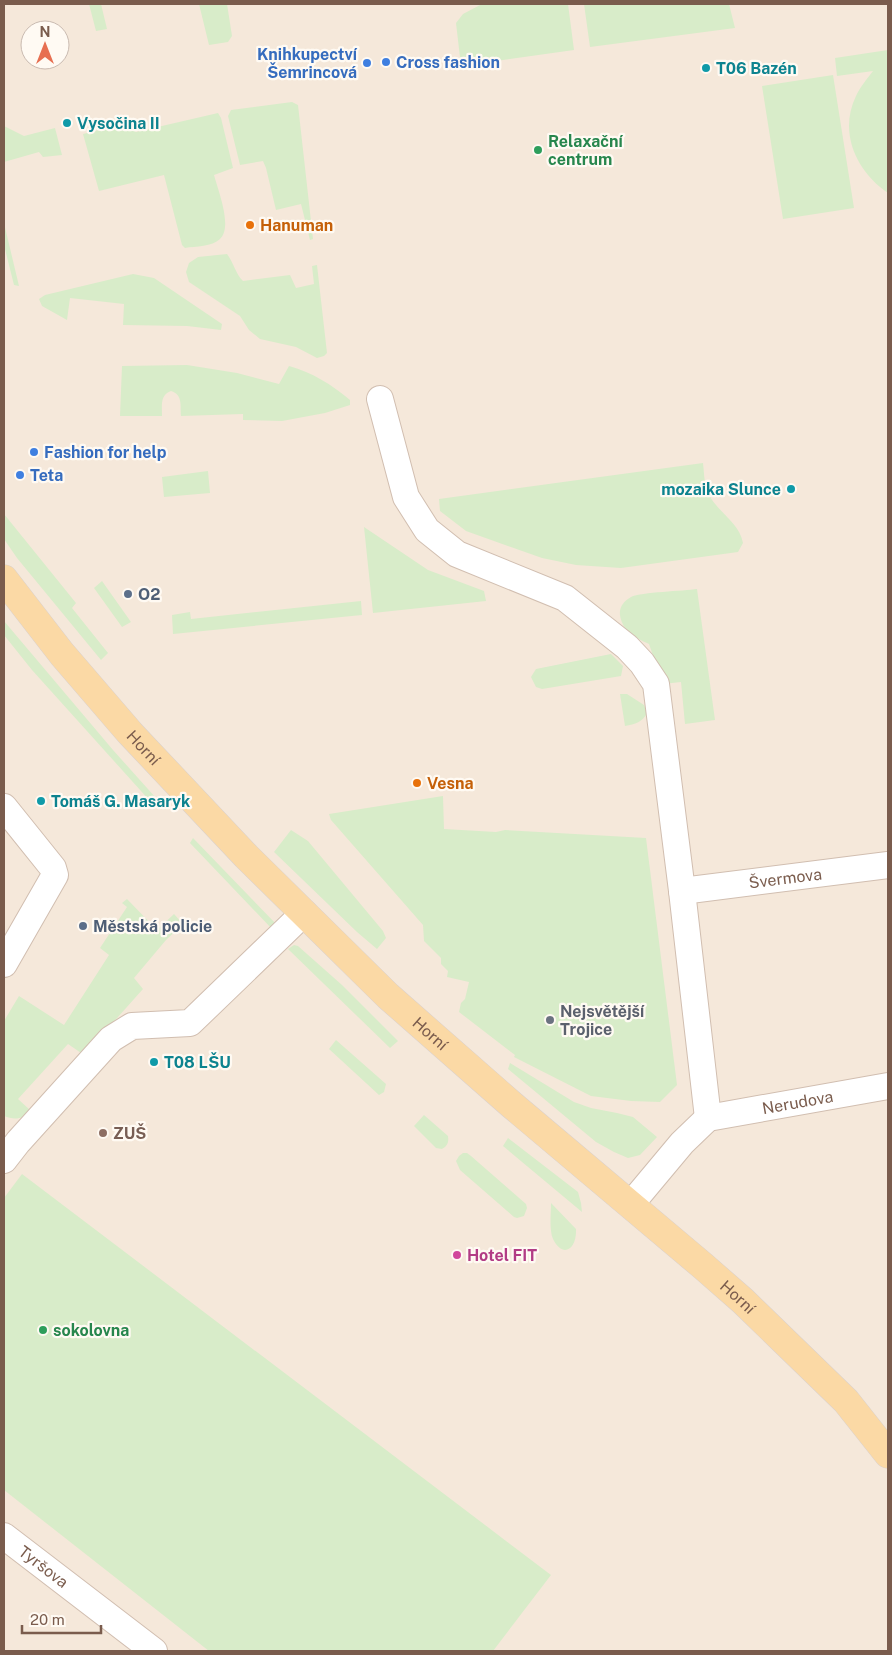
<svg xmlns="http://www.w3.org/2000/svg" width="892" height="1655" viewBox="0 0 892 1655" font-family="'Public Sans',sans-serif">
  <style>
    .residential { fill: #f5e8da; fill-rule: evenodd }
    .green { fill: #d8ecc9 }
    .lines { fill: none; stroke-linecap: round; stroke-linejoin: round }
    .street-casing { stroke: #d1beb0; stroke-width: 28 }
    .primary-casing { stroke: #dad1cd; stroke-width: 29 }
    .street { stroke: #fff; stroke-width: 26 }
    .primary { stroke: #fbd9a5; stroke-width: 28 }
    .shop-dot { fill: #3f7fe0; stroke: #fffaf3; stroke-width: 2 }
    .culture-dot { fill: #0f9aa8; stroke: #fffaf3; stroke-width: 2 }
    .leisure-dot { fill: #2e9e5b; stroke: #fffaf3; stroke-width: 2 }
    .food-dot { fill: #e8710a; stroke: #fffaf3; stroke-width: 2 }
    .service-dot { fill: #5c6f8a; stroke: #fffaf3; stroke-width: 2 }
    .worship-dot { fill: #6b7280; stroke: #fffaf3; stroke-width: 2 }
    .education-dot { fill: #8d6e63; stroke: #fffaf3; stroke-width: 2 }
    .hotel-dot { fill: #d1479c; stroke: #fffaf3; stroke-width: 2 }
    .labels { text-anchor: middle; stroke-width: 4.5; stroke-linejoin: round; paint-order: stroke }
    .shop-label { font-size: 16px; font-weight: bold; fill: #366cbe; stroke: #fffaf3; text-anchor: start }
    .culture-label { font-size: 16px; font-weight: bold; fill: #0d838f; stroke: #fffaf3; text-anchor: start }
    .leisure-label { font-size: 16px; font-weight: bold; fill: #27864d; stroke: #fffaf3; text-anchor: start }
    .food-label { font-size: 16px; font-weight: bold; fill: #c56008; stroke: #fffaf3; text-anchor: start }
    .service-label { font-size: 16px; font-weight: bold; fill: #4e5e75; stroke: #fffaf3; text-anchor: start }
    .street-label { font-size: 16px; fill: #7a5c4d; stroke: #fffaf3 }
    .worship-label { font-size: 16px; font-weight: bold; fill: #5b616d; stroke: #fffaf3; text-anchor: start }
    .education-label { font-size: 16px; font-weight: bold; fill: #785e54; stroke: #fffaf3; text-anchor: start }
    .hotel-label { font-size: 16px; font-weight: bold; fill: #b23c85; stroke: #fffaf3; text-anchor: start }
  </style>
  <rect width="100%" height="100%" fill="#fdf6ec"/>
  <path class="residential" d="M 4,4 L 888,4 L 888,1651 L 4,1651 ZM 30,30 L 60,30 L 60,60 L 30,60 Z"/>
  <path class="green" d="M 89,4 L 101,4 L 107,29 L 96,31 Z
    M 199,4 L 227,4 L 232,36 L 228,42 L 209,45 Z
    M 482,4 L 568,4 L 574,50 L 461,66 L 456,23 L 463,14 Z
    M 584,4 L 729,4 L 735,28 L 590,47 Z
    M 888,50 L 888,193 C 857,172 838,133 856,96 C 860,87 867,79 873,71 L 837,76 L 835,58 Z
    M 833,75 L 854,208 L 783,219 L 762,86 Z
    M 292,102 L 298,105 L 313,239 L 310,240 L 301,204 L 276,210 L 266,168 L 263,161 L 240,165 L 228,116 L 231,110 Z
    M 218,113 L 221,118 L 233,168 L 214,175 C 218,190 233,227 220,239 C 212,247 196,246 185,248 L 182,245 L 164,175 L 99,191 L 83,134 L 122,124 L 136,132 Z
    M 4,126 L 24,136 L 55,128 L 62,155 L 43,157 L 39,152 L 4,162 Z
    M 4,223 L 19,286 L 14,285 L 4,245 Z
    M 227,254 C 234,263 235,273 243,281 L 290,275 L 296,288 L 314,284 L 312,266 L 317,265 L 327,353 L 324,356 L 317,358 L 296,347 L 260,339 L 249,330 L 240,316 L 189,282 L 186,272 L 189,263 L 198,257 Z
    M 133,274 L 154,278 L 222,324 L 221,330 L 187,326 L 123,325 L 124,304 L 70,298 L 67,320 L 42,306 L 39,299 L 45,295 Z
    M 187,365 L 237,373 L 279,384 L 289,366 C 313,373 331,384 350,400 L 350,405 L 325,413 L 282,421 L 243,420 L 243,414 L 181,416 C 180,405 183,395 171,391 C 160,395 162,405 162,416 L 120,416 L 122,366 Z
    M 703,463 C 704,471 704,480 706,487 C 712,510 739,520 743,543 L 738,552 L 621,568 L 576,565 L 542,558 L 466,531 L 440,511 L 439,499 Z
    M 208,471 L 210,493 L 164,497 L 162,477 Z
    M 4,514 L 76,603 L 72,608 L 108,653 L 101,660 L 17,558 L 4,539 Z
    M 364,527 L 428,570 L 484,591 L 486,601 L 373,613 Z
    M 102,581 L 131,622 L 122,627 L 94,588 Z
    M 697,589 L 715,720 L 685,724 L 681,682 L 663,684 L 649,644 C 636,638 622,631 620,615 C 619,607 624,601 631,597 C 641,592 684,591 697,589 Z
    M 361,601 L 362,615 L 173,634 L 172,615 L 190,612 L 191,619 Z
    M 4,621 L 113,750 L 156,798 L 150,801 L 32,670 L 4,635 Z
    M 611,654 L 623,666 L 621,676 L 542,689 L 536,687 L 531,677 L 536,669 Z
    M 620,694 L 627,694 L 644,705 L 647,713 C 643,722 635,724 625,726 Z
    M 443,796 L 444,829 L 496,832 L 505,830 L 646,838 L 677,1085 L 660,1102 L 631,1101 L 591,1096 L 514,1057 L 515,1055 L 459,1012 L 461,1003 L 465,999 L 469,982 L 447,977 L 448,971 L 441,964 L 441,958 L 424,941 L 423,925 L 331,820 L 329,814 Z
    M 291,830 L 308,841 L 383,931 L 386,938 L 377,949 L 357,932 L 274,852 Z
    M 193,838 L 278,926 L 273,930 L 190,843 Z
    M 127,899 L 157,930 L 174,914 L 183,924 L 166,940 L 134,978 L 143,989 L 84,1055 L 68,1044 L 18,1099 L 30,1110 C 23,1120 14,1120 4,1116 L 4,1021 L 19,996 L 64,1025 L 109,955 L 100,948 L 127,907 L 122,903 Z
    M 294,945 L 298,946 L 342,985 L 398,1041 L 390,1048 L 288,949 Z
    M 336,1040 L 386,1084 L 384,1092 L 379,1095 L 329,1049 Z
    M 510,1063 L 574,1102 L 591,1108 L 617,1113 L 633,1117 L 657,1137 L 640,1155 L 628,1158 L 614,1152 L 596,1142 L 508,1069 Z
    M 424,1115 L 448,1136 C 449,1143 447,1146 442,1149 L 436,1148 L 414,1126 Z
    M 508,1138 L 578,1192 L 581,1203 L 582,1212 L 503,1146 Z
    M 463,1153 L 467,1153 L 471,1156 L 526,1204 L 527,1208 L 524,1216 L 517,1218 L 514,1217 L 460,1170 L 456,1161 L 459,1156 Z
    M 22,1174 L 551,1575 L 493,1651 L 209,1651 L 4,1490 L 4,1198 Z
    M 551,1203 L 576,1229 C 577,1249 563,1259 553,1239 C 549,1230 551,1213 551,1203 Z"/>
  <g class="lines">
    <g class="street-casing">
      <g id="street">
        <path d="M 380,399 L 406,497 L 427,530 L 457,554 L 565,598 L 627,647 L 642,663 L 656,684 L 682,891 L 708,1118"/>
        <path d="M 4,807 L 53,868 L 55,875 L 4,964"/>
        <path id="s1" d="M 682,891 L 888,865"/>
        <path id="s2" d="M 708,1118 L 888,1086"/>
        <path d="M 4,1160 L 18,1142 L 111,1039 L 132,1026 L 190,1023 L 304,913"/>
        <path d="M 631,1204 L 682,1143 L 708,1118"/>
        <path id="s3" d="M 4,1536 L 154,1651"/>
      </g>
    </g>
    <g class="primary-casing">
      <g id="primary">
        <path id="s4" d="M 4,579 L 62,654 L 130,733 L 246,856 L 388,996 L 512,1105 L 703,1266 L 743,1301 L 846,1401 L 888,1454"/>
      </g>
    </g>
    <use href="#street" class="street"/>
    <use href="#primary" class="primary"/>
  </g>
  <g class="shop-dot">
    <circle cx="386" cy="62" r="5"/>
    <circle cx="367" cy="63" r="5"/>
    <circle cx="34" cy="452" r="5"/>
    <circle cx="20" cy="475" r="5"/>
  </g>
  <g class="culture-dot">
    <circle cx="706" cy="68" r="5"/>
    <circle cx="67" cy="123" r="5"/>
    <circle cx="791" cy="489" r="5"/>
    <circle cx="41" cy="801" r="5"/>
    <circle cx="154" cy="1062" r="5"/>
  </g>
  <g class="leisure-dot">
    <circle cx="538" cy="150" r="5"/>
    <circle cx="43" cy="1330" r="5"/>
  </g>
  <g class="food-dot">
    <circle cx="250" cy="225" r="5"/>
    <circle cx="417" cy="783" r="5"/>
  </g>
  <g class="service-dot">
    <circle cx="128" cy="594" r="5"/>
    <circle cx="83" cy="926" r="5"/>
  </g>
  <circle class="worship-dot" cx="550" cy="1020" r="5"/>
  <circle class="education-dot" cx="103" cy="1133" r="5"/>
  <circle class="hotel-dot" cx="457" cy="1255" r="5"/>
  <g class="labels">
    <g class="shop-label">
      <text x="357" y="60" text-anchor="end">Knihkupectví<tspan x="357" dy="18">Šemrincová</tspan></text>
      <text x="396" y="68">Cross fashion</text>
      <text x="44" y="458">Fashion for help</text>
      <text x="30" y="481">Teta</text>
    </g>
    <g class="culture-label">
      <text x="716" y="74">T06 Bazén</text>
      <text x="77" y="129">Vysočina II</text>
      <text x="781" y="495" text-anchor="end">mozaika Slunce</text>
      <text x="51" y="807">Tomáš G. Masaryk</text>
      <text x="164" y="1068">T08 LŠU</text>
    </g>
    <g class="leisure-label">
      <text x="548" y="147">Relaxační<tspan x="548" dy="18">centrum</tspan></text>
      <text x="53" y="1336">sokolovna</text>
    </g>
    <g class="food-label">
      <text x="260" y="231">Hanuman</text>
      <text x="427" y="789">Vesna</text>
    </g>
    <g class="service-label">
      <text x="138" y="600">O2</text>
      <text x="93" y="932">Městská policie</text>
    </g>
    <g class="street-label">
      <text dy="6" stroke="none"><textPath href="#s4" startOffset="219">Horní</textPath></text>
      <text dy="6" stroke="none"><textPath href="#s1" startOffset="104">Švermova</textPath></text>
      <text dy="6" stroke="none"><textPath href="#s4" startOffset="624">Horní</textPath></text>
      <text dy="6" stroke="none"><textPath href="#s2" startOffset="91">Nerudova</textPath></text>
      <text dy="6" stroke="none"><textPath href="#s4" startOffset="1029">Horní</textPath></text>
      <text dy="6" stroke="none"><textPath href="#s3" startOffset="50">Tyršova</textPath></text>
    </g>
    <g class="worship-label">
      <text x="560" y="1017">Nejsvětější<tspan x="560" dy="18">Trojice</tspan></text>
    </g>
    <g class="education-label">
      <text x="113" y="1139">ZUŠ</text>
    </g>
    <g class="hotel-label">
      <text x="467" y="1261">Hotel FIT</text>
    </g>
  </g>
  <rect width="892" height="1655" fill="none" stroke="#7a5c4d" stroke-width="10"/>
  <g transform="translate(45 45)"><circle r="24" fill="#fffaf3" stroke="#cabbb1"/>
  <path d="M0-4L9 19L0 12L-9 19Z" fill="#e76f51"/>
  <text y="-8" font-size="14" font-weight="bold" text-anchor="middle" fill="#7a5c4d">N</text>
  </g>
  <path d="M22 1625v8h79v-8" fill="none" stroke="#7a5c4d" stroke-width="2.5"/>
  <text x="30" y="1625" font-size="15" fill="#7a5c4d" stroke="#fffaf3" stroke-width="4" paint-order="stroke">20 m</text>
</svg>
